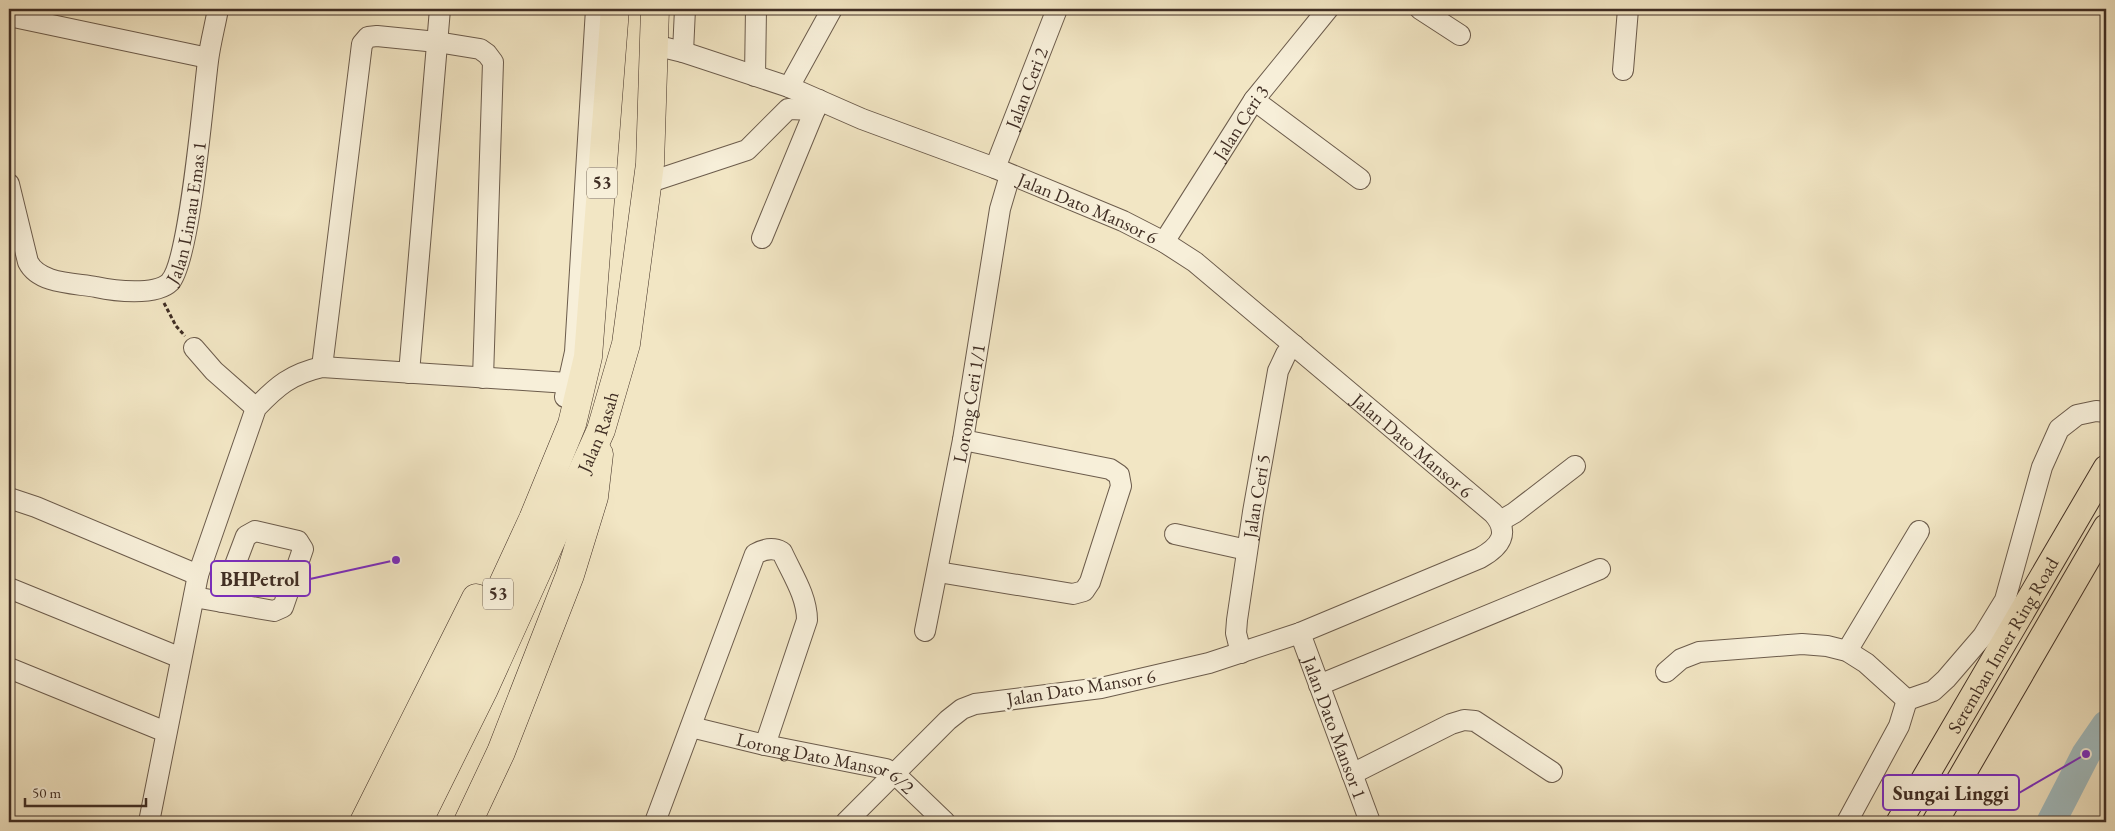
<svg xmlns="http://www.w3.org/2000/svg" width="2115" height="831" viewBox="0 0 2115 831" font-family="'EB Garamond',serif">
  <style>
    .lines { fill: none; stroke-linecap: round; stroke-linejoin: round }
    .river { stroke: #a1bcc0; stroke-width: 29 }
    .minor-casing { stroke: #6c5c4c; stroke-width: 22 }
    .major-casing { stroke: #402e24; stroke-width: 27 }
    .highway-casing { stroke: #402e24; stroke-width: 29 }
    .path { stroke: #402e24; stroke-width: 3; stroke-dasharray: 4 2.5; stroke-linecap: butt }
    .minor { stroke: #f7efd9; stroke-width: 20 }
    .major { stroke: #f2e6c4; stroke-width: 25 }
    .highway { stroke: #f2e6c4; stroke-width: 28 }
    .labels { text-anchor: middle; stroke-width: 5; stroke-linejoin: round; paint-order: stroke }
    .shield { fill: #f7efd9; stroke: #77685a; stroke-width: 1 }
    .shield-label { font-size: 18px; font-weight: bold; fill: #402e24 }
    .street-label { font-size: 19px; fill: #402e24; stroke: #f7efd9 }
    .leader { fill: none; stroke: #7b2cbf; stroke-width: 2 }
    .callout-dot { fill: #7b2cbf; stroke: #f7efd9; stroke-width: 2 }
    .callout { fill: #f7efd9; stroke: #7b2cbf; stroke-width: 2 }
    .callout-label { font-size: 20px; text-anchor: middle; font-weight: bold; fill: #402e24 }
  </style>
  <rect width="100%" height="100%" fill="#f2e6c4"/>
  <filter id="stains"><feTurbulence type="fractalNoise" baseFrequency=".004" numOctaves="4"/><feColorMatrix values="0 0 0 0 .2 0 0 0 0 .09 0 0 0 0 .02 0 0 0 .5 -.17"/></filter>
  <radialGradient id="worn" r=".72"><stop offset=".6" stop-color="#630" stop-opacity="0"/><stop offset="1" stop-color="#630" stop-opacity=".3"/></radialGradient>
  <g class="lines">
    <path class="river" d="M 2051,822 L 2086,754 L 2106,725"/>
    <g class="minor-casing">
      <g id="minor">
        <path d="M 1420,9 L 1460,35"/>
        <path d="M 9,16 L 208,58"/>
        <path id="s1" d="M 654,45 L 683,52 L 789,87 L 862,119 L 995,168 L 1123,221 L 1164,242 L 1195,262 L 1493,513 C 1511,533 1500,547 1480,558 L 1300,633 L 1209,663 L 1101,688 L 975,704 L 962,709 L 948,720 L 846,822"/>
        <path d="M 683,52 L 685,9"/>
        <path d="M 1623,70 L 1628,9"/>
        <path d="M 755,76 L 756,9"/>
        <path d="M 789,87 L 832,9"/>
        <path d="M 1254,100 L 1360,179"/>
        <path id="s2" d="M 995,168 L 1057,9"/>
        <path d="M 647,183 L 747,150 L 788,109 L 815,110"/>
        <path id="s3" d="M 9,184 L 28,262 C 39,284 74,283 96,287 C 114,291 156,296 170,282 C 190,260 203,99 208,61 C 210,44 215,26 218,9"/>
        <path d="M 762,238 L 819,100"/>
        <path id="s4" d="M 1164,242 L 1254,100 L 1328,9"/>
        <path d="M 194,348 L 214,371 L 256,408"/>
        <path d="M 322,367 L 362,44 L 368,37 L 377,36 L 437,42 L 480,49 L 487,54 L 493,62 L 483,378"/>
        <path d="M 409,373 L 440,9"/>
        <path d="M 565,397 L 575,352 L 596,9"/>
        <path d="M 9,498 L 36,507 L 198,575"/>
        <path d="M 1500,521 L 1514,513 L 1575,466"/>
        <path d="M 1175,534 L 1247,550"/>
        <path d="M 938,572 L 1073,594 L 1084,591 L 1090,582 L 1121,486 L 1119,475 L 1110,469 L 963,440"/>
        <path d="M 9,588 L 181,658"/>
        <path d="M 194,597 L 274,611 L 283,607 L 303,549 L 298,541 L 255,531 L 246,536 L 221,602"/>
        <path id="s5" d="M 925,631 L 963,440 L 1000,209 L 1010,175"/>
        <path id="s6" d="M 1300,633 L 1370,822"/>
        <path d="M 1847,651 L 1919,531"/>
        <path id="s7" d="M 1241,653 L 1236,633 L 1237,620 L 1253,512 L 1278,371 L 1286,354 L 1294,345"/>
        <path d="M 9,668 L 166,732"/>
        <path d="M 1666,672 L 1681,659 L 1699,652 L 1802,644 L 1827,646 L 1847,651 L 1866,663 L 1907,700"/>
        <path d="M 1319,685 L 1600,569"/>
        <path d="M 1907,700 L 1933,691 L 1946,679 L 1983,636 L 2005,600 L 2042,467 L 2059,429 L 2077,415 L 2096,411 L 2106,412"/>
        <path id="s8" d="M 691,727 L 765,745 L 886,769 L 896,775 L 945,822"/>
        <path d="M 1352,774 L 1451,724 L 1464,720 L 1475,721 L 1552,772"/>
        <path d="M 149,822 L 198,575 L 256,408 C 277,386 291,374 322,367 L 568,383"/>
        <path d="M 655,822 L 755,554 C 764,549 773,547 782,552 C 792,574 807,596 807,620 L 765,745"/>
        <path d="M 1847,822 L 1899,726 L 1907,700"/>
      </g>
    </g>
    <g class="major-casing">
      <g id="major">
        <path id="s9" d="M 1899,822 L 2106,468"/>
        <path d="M 1935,822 L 2106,527"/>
      </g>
    </g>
    <g class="highway-casing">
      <g id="highway">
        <path d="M 364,822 L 476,598"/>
        <path d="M 389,822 L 459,679 L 533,519 L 572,424 L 588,357 L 615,9"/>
        <path id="s10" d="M 418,822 L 484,689 L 601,430 L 626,344 L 650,164 L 655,9"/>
        <path d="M 468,822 L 501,752 L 570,575 L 594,497 L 599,454"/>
      </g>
    </g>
    <path class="path" d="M 164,303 L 176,326 L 185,336"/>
    <use href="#minor" class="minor"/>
    <use href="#major" class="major"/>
    <use href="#highway" class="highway"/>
  </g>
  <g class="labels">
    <g class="shield">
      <rect x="587" y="167.5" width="30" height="31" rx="4"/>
      <rect x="483" y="578.5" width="30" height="31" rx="4"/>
    </g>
    <g class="shield-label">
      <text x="602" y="189">53</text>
      <text x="498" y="600">53</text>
    </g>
    <g class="street-label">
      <text dy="7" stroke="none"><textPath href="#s2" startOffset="86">Jalan Ceri 2</textPath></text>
      <text dy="7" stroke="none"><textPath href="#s4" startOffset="142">Jalan Ceri 3</textPath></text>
      <text dy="7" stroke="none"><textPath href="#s1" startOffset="464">Jalan Dato Mansor 6</textPath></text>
      <text dy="7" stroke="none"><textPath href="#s3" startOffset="304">Jalan Limau Emas 1</textPath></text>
      <text dy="7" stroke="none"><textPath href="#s5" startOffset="232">Lorong Ceri 1/1</textPath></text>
      <text dy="7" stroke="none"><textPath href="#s10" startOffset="430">Jalan Rasah</textPath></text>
      <text dy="7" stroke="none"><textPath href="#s1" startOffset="869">Jalan Dato Mansor 6</textPath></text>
      <text dy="7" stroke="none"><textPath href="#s7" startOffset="159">Jalan Ceri 5</textPath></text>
      <text dy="7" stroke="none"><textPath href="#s9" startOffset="205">Seremban Inner Ring Road</textPath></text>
      <text transform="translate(1081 687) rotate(-9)" y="7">Jalan Dato Mansor 6</text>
      <text dy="7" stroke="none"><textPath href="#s6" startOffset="101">Jalan Dato Mansor 1</textPath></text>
      <text dy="7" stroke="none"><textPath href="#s8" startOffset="140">Lorong Dato Mansor 6/2</textPath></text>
    </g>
  </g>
  <path class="leader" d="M396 560L310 579M2086 754L2019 793"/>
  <g class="callout-dot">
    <circle cx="396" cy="560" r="5"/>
    <circle cx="2086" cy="754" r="5"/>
  </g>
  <g class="callout">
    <rect x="211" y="561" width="99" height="35" rx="5"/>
    <rect x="1883" y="775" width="136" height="35" rx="5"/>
  </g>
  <g class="callout-label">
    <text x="260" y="586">BHPetrol</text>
    <text x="1951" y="800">Sungai Linggi</text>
  </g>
  <rect width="2115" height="831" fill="none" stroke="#f2e6c4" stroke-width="30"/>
  <rect x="10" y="10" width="2095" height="811" fill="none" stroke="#402e24" stroke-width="2.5"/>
  <rect x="15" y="15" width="2085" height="801" fill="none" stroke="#402e24"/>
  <path d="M25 798v8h121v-8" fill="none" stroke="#402e24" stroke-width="2.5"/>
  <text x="32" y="798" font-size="15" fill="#402e24" stroke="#f7efd9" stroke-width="4" paint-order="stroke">50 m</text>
  <rect width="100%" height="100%" filter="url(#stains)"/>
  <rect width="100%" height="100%" fill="url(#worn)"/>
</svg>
